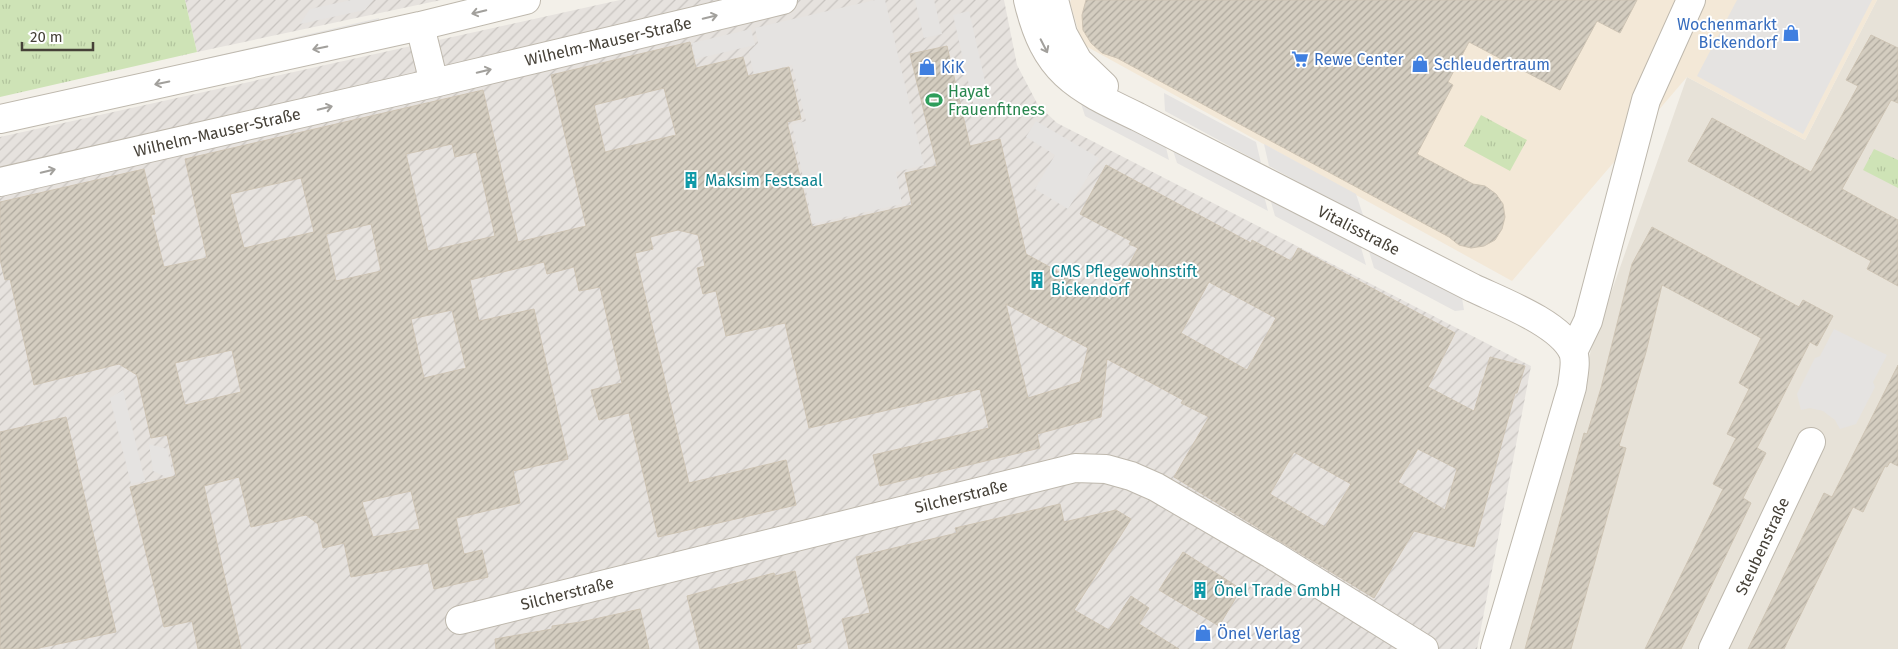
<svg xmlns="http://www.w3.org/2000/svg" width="1898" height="649" viewBox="0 0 1898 649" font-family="'Fira Sans',sans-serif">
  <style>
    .residential { fill: #e7e2d8 }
    .commercial { fill: #f3e8d7 }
    .industrial { fill: url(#industrial-furrows) }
    .park { fill: url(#park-tufts) }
    .parking { fill: #e5e3e1 }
    .building { fill: url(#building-hatch); stroke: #cec4b4; fill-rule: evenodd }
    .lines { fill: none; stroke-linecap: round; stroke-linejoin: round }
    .minor-casing { stroke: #beb8ad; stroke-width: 30 }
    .tertiary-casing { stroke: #beb8ad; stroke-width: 30 }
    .minor { stroke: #fff; stroke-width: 28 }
    .tertiary { stroke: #fff; stroke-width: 28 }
    .oneway { stroke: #a2a09c }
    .labels { text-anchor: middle; stroke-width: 4; stroke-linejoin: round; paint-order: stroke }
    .shop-label { font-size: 16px; fill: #366cbe; stroke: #fff; text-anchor: start }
    .street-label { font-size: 16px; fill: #464138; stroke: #fff }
    .leisure-label { font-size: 16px; fill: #27864d; stroke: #fff; text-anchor: start }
    .culture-label { font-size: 16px; fill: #0d838f; stroke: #fff; text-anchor: start }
  </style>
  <defs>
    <pattern id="industrial-furrows" width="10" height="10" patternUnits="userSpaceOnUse" patternTransform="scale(1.25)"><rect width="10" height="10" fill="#e6e2de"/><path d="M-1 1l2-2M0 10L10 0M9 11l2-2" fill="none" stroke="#c7c3bf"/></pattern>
    <pattern id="park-tufts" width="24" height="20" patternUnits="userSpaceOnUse" patternTransform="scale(1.25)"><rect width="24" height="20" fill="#cee3b6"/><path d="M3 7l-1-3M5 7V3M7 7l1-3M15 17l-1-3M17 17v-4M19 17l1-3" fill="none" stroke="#b2c49d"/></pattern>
    <pattern id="building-hatch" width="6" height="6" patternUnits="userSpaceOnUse" patternTransform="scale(1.25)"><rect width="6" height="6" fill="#d4cdc0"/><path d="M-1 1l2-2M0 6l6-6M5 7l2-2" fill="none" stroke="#aea89d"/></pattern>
  </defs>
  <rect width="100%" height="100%" fill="#f3f0e9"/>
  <path class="residential" d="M 1877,0 L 1898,0 L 1898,649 L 1508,649 L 1591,350 L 1687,77 L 1805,140 Z"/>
  <path class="commercial" d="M 1071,0 L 1877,0 L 1805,140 L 1687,77 L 1512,281 L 1082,44 L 1070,2 Z"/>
  <path class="industrial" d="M 185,0 L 441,0 L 197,52 Z
    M 620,0 L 1004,0 L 1017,65 L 1038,105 L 1057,123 L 1531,366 L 1477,649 L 0,649 L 0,137 Z"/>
  <path class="park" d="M 0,0 L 185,0 L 197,52 L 0,97 Z
    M 1481,115 L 1527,140 L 1510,171 L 1464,146 Z
    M 1874,149 L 1898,160 L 1898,188 L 1863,170 Z"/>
  <path class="parking" d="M 351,0 L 373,0 L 365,10 L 300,24 L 310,9 Z
    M 875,0 L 885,0 L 924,165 L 896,172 L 902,204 L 813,224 L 792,125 L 806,121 L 792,65 L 754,75 L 749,52 L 758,43 L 755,28 Z
    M 915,0 L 934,0 L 942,34 L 924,38 Z
    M 1737,0 L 1872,0 L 1803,134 L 1697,76 Z
    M 969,11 L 990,103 L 974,107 L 953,15 Z
    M 379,18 L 380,25 L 203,65 L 202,59 Z
    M 751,29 L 755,45 L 695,59 L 692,43 Z
    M 1164,93 L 1256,142 L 1261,163 L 1165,111 Z
    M 1078,94 L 1164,139 L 1169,160 L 1085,116 Z
    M 1036,121 L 1099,158 L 1068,209 L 1035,189 L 1055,155 L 1026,137 Z
    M 1171,144 L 1263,192 L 1268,211 L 1177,163 Z
    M 1264,144 L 1356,194 L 1364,218 L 1269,166 Z
    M 1269,195 L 1360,244 L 1366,265 L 1275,216 Z
    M 1368,248 L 1462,298 L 1464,310 L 1455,311 L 1374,268 Z
    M 1834,329 L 1887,355 L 1873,382 L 1875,387 L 1856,424 L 1840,429 L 1835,420 L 1823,411 L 1810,408 L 1801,410 L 1797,394 L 1815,358 L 1820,356 Z
    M 123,390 L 145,481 L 131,484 L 110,398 Z
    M 149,444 L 167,449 L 173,475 L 166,477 L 153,471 Z"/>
  <path class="building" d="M 1086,0 L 1637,0 L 1620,33 L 1597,21 L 1560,90 L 1469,42 L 1448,82 L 1453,85 L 1417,154 L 1473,184 L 1485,186 L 1496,194 L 1503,204 L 1505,217 L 1502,229 L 1495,240 L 1484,246 L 1471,248 L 1459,245 L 1449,237 L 1117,58 L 1102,53 L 1091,43 L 1083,30 L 1082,15 Z
    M 1871,35 L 1898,48 L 1898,103 L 1891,100 L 1842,189 L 1898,220 L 1898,286 L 1867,269 L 1871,261 L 1688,161 L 1712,118 L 1811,172 L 1858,86 L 1846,80 Z
    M 690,42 L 696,68 L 743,57 L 748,76 L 789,67 L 801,119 L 787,122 L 812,227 L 912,205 L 905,173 L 937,166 L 910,54 L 947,46 L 970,146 L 1000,139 L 1026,254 L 1110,300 L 1138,248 L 1129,244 L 1131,241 L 1080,214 L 1106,165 L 1251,243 L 1252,240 L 1291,261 L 1298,248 L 1455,333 L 1428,387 L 1474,411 L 1490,357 L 1525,366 L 1517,393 L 1515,393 L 1474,547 L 1414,531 L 1374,598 L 1174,477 L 1209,417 L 1181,403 L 1183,400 L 1107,359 L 1101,417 L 1037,434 L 1040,448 L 880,486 L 873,455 L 989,428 L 980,389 L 809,428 L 785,323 L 726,336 L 716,291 L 703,294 L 697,268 L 705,266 L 698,235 L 678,230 L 650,237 L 653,249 L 635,253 L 689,483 L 786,460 L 796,505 L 658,537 L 629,413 L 599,420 L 591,390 L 622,383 L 600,287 L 579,291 L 574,267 L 547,274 L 544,262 L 470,280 L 479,321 L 534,309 L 568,459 L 513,471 L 520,503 L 456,518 L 464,554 L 482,550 L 488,577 L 434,589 L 428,563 L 351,577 L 344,543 L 323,548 L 318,524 L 306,515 L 251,527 L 239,477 L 204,486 L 241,649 L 198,649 L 192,621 L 164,627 L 130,487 L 176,476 L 167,435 L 151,438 L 137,375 L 119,364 L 34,385 L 10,279 L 5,280 L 0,259 L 0,202 L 144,169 L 155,214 L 151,215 L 164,267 L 207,258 L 185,159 L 483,90 L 518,242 L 586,226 L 551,75 ZM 664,88 L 676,135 L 605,152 L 594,105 ZM 452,144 L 455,157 L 476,152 L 495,236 L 428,251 L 406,154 ZM 301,178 L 314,232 L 244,248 L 230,194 ZM 371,224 L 381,271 L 336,281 L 326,234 ZM 1209,282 L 1276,318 L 1247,370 L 1181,333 ZM 1006,304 L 1088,348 L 1080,382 L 1028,398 ZM 452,310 L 466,368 L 424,378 L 411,319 ZM 232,350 L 241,392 L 185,405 L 175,363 ZM 1418,449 L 1457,469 L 1445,510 L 1398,482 ZM 1294,452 L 1351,484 L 1325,527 L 1270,494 ZM 411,491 L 420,529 L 373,537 L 362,502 Z
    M 1652,227 L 1799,307 L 1803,300 L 1833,316 L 1817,346 L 1810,342 L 1757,448 L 1766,453 L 1743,498 L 1751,503 L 1681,649 L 1645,649 L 1723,489 L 1713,484 L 1736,438 L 1727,434 L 1749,389 L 1739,383 L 1761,338 L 1662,285 L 1646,352 L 1619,446 L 1626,448 L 1571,649 L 1525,649 L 1584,433 L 1587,434 L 1601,388 L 1632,264 Z
    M 1898,365 L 1898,466 L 1890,462 L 1887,467 L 1885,466 L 1863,512 L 1853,507 L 1784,649 L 1748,649 L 1824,493 L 1832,497 Z
    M 66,417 L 116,632 L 34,649 L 0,649 L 0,432 Z
    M 1060,504 L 1064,522 L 1116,510 L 1131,519 L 1074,610 L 1109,630 L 1131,596 L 1149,608 L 1139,624 L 1179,649 L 849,649 L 842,619 L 870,613 L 856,557 L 957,533 L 955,528 Z
    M 1183,552 L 1241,589 L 1219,626 L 1159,590 Z
    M 795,571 L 811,642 L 796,645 L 797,649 L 700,649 L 687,596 L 774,573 L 775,576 Z
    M 640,609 L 649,649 L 496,649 L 495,639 L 552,629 L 552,626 L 581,622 Z"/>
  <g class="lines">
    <g class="minor-casing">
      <path id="minor" d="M 460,620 L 1075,468 L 1106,469 L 1131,476 L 1156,487 L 1271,554 L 1424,649
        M 1713,649 L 1811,442"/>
    </g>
    <g class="tertiary-casing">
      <path id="tertiary" d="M 1028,0 C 1045,73 1075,87 1138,117 L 1473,288 C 1500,301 1560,323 1573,352 C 1577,362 1573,376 1572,387 L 1495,649
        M 1054,0 L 1063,34 L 1078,61 L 1104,86
        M 420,26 L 434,83
        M 0,119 L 420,26 L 526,0
        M 0,182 L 434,83 L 783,0
        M 1573,352 L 1588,321 L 1646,100 L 1691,0"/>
    </g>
    <use href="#minor" class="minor"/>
    <use href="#tertiary" class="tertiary"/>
  </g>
  <defs><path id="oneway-shaft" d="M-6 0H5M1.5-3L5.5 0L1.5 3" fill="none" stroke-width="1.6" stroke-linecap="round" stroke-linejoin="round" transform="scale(1.25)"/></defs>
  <g class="oneway">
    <use href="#oneway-shaft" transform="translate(479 12) rotate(166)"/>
    <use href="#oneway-shaft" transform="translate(710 17) rotate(-13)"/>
    <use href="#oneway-shaft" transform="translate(1044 46) rotate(63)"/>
    <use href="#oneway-shaft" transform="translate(320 48) rotate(168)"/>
    <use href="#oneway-shaft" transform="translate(484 71) rotate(-14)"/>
    <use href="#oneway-shaft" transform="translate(162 83) rotate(168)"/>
    <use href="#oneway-shaft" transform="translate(325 108) rotate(-13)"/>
    <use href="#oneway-shaft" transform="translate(48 171) rotate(-13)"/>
  </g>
  <defs>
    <g id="shop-bare" transform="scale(1.35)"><path d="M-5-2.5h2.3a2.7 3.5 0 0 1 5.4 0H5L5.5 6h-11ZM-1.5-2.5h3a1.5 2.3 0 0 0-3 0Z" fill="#3f7fe0" stroke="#fff" stroke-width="2.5" paint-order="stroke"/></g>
    <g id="supermarket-bare" transform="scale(1.35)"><path d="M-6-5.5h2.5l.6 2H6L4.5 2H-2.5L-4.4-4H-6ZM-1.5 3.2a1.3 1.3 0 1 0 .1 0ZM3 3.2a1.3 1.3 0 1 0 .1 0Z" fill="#3f7fe0" stroke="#fff" stroke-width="2.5" paint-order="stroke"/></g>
    <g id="stadium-bare" transform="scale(1.35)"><path d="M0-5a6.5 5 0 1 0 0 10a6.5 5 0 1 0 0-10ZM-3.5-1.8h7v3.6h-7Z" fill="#2e9e5b" stroke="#fff" stroke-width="2.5" paint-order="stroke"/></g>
    <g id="building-bare" transform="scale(1.35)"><path d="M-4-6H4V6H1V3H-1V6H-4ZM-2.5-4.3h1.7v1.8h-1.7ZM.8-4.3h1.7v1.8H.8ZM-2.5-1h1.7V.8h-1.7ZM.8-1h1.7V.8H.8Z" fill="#0f9aa8" stroke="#fff" stroke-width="2.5" paint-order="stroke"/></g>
  </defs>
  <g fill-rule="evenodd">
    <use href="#shop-bare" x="1791" y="33"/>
    <use href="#supermarket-bare" x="1300" y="59"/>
    <use href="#shop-bare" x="1420" y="64"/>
    <use href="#shop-bare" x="927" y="67"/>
    <use href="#stadium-bare" x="934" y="100"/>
    <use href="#building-bare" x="691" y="180"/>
    <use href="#building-bare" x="1037" y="280"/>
    <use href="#building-bare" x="1200" y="590"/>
    <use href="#shop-bare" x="1203" y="633"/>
  </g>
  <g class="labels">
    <g class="shop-label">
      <text x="1777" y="30" text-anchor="end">Wochenmarkt<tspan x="1777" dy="18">Bickendorf</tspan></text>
      <text x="1314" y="65">Rewe Center</text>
      <text x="1434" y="70">Schleudertraum</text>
      <text x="941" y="73">KiK</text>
      <text x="1217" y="639">Önel Verlag</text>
    </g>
    <g class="street-label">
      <text transform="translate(608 41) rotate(-13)" y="6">Wilhelm-Mauser-Straße</text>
      <text transform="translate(217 132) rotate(-13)" y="6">Wilhelm-Mauser-Straße</text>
      <text transform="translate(1359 230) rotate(27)" y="6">Vitalisstraße</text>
      <text transform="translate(961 496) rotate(-14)" y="6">Silcherstraße</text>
      <text transform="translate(1762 546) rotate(-65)" y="6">Steubenstraße</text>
      <text transform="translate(567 593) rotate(-14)" y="6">Silcherstraße</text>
    </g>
    <g class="leisure-label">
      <text x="948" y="97">Hayat<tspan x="948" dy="18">Frauenfitness</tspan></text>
    </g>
    <g class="culture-label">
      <text x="705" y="186">Maksim Festsaal</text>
      <text x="1051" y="277">CMS Pflegewohnstift<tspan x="1051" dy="18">Bickendorf</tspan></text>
      <text x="1214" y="596">Önel Trade GmbH</text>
    </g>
  </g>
  <path d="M22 42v8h71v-8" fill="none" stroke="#464138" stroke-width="2.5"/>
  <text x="30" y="42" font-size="15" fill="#464138" stroke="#ffffff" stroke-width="4" paint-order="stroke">20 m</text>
</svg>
